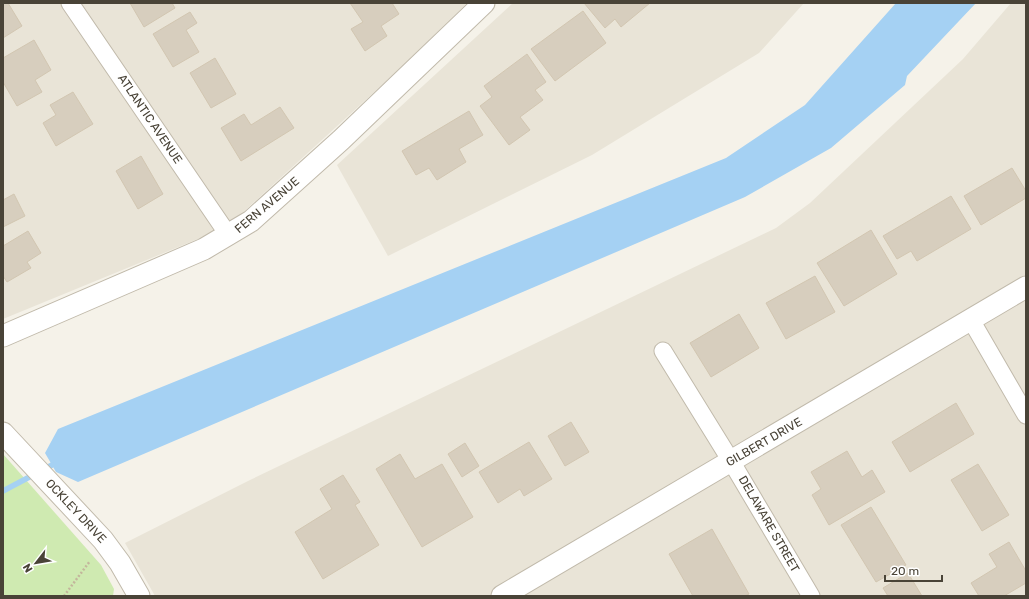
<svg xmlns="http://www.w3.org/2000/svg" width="1029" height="599" viewBox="0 0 1029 599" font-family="Rubik,sans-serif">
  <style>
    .residential { fill: #e9e4d7 }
    .green { fill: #cfeab1 }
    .water { fill: #a5d1f3 }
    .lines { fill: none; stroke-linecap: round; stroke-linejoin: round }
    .stream { stroke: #a5d1f3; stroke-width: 5.5 }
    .building { fill: #d7cebe; stroke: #d2c6b1 }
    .minor-casing { stroke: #c1baab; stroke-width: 19 }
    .tertiary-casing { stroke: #c1baab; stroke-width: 23 }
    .path { stroke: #c3b69c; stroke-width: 2.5; stroke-dasharray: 2 2; stroke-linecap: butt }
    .minor { stroke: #fff; stroke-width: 17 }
    .tertiary { stroke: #fff; stroke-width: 21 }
    .labels { text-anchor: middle; stroke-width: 4; stroke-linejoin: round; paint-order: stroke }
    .street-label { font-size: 12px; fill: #494337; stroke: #fff }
  </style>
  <rect width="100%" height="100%" fill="#f5f2e9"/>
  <path class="residential" d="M 3,3 L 467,3 L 395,73 L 240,215 L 210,234 L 3,319 Z
    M 513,3 L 804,3 L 759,53 L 592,155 L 388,256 L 337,165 Z
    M 1011,3 L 1026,3 L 1026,596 L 155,596 L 125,543 L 250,480 L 776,228 L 810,203 L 963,59 Z"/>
  <path class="green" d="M 3,454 L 101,565 L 114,589 L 113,596 L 3,596 Z"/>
  <path class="water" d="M 896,3 L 976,3 L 907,76 L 905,85 L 831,148 L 745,197 L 78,482 L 56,472 L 45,453 L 58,429 L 726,158 L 805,105 Z"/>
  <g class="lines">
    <path class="stream" d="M 3,491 L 52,465"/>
  </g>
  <path class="building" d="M 3,3 L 8,3 L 22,26 L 3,38 Z
    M 130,3 L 172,3 L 175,8 L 144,27 Z
    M 350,3 L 392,3 L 399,14 L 381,26 L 387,36 L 365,51 L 351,29 L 363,22 Z
    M 584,3 L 650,3 L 621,27 L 615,19 L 605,28 Z
    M 583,11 L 606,43 L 555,81 L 531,49 Z
    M 190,12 L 197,23 L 186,30 L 199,52 L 173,67 L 153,34 Z
    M 34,40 L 51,70 L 35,80 L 42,92 L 17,106 L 3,82 L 3,58 Z
    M 527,54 L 546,82 L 535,90 L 543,100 L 520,117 L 530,130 L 509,145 L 480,106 L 492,97 L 484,86 Z
    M 215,58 L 236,94 L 211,108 L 190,73 Z
    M 73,92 L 93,124 L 56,146 L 43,123 L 56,115 L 50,105 Z
    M 280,107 L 294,128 L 241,161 L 221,128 L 244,114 L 251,125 Z
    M 469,111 L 483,135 L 459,149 L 466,162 L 437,180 L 429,168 L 416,175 L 402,151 Z
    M 141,156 L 163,194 L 138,209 L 116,171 Z
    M 1012,168 L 1026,191 L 1026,198 L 981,225 L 964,196 Z
    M 14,194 L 25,216 L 3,227 L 3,200 Z
    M 951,196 L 971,229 L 917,261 L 911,251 L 897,259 L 883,236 Z
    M 871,230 L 897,274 L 844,306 L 817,263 Z
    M 28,231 L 41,253 L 27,262 L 31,268 L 7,282 L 3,276 L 3,246 Z
    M 815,276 L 835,312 L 786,339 L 766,303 Z
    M 739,314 L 759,348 L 711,377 L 690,343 Z
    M 956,403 L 974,434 L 910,472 L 892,442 Z
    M 571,422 L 589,452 L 565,466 L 548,436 Z
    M 529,442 L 552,479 L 524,496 L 520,489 L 498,503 L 479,472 Z
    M 465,443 L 479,466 L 462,477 L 448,454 Z
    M 847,451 L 862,477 L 872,470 L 885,492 L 829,525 L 812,495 L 821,489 L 811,472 Z
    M 400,454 L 415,479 L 442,464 L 473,517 L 422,547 L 376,469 Z
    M 978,464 L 1009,515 L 982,531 L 951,480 Z
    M 343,475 L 360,502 L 355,505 L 379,545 L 323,579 L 295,532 L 332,509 L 320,489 Z
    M 871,507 L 906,565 L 876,582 L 841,525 Z
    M 712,529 L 749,594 L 745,596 L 693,596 L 669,554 Z
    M 1009,542 L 1026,571 L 1026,583 L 1004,596 L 979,596 L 971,583 L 997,567 L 989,554 Z
    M 908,573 L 922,596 L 888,596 L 883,588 Z"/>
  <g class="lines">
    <g class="minor-casing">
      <path id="minor" d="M 70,3 L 229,236
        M 971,320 L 1026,415
        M 663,351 L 731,461 L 811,596"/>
    </g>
    <g class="tertiary-casing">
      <path id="tertiary" d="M 3,336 L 204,249 L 251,221 L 341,140 L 484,3
        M 3,433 L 103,540 L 120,563 L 139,596
        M 502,596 L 1026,287"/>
    </g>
    <path class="path" d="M 64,596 L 90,561"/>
    <use href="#minor" class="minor"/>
    <use href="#tertiary" class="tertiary"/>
  </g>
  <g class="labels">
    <g class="street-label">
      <text transform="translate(150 119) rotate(56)" y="4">ATLANTIC AVENUE</text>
      <text transform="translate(267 205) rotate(-40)" y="4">FERN AVENUE</text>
      <text transform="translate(764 442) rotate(-30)" y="4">GILBERT DRIVE</text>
      <text transform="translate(76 511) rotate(47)" y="4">OCKLEY DRIVE</text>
      <text transform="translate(769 524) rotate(60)" y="4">DELAWARE STREET</text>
    </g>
  </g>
  <rect width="1029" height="599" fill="none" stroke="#494337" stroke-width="8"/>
  <g transform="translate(36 563) rotate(239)" stroke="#ffffff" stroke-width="3" paint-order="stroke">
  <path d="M0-3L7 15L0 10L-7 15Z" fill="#494337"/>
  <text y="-6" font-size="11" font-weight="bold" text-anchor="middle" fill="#494337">N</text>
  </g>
  <path d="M885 575v6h57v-6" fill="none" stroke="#494337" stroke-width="2"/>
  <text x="891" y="575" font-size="12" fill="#494337" stroke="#ffffff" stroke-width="3" paint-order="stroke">20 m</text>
</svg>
